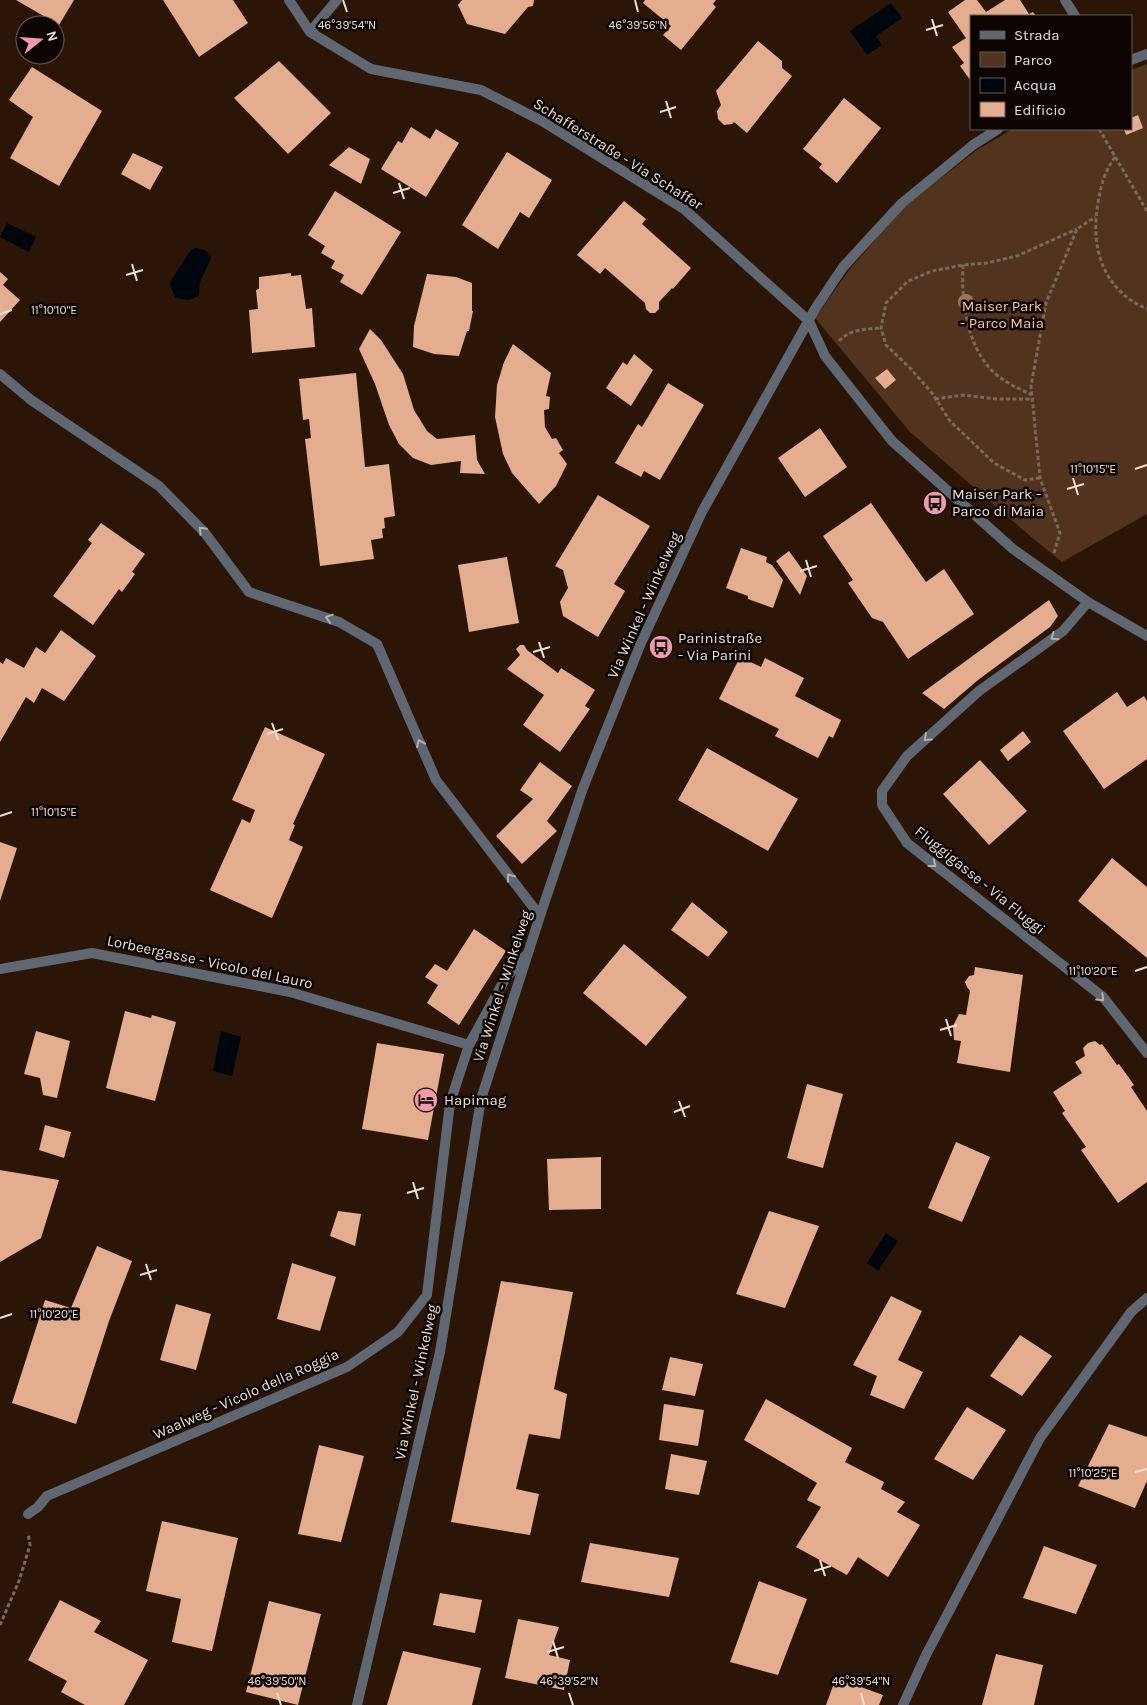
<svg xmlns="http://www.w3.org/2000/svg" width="1147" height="1705" viewBox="0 0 1147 1705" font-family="Karla,sans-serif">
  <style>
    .green { fill: #51331e }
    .water { fill: #00060d }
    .building { fill: #e4ad8f }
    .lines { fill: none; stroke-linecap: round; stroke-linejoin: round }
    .path { stroke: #7b695c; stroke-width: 3; stroke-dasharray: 4 2.5; stroke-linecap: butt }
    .minor { stroke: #5f6872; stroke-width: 10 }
    .tree { fill: #9e7458 }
    .oneway { stroke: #b4afad }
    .ticks { fill: none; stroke: #edded4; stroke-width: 2 }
    .labels { text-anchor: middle; stroke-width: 5; stroke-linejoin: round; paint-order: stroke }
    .street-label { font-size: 15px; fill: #edded4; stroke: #0c0401 }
    .park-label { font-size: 15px; fill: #fdc29a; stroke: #0c0401 }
    .poi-label { font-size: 15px; fill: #edded4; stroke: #0c0401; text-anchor: start }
    .ticks-label { font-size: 12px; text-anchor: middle; fill: #edded4; stroke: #0c0401; stroke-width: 5; stroke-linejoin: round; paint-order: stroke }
  </style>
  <rect width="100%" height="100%" fill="#2a1507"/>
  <path class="green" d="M 1147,64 L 1147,514 L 1062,562 L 1030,536 L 910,432 L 815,318 L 849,270 L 905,206 L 977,150 L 1013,129 L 1131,129 L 1131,70 Z"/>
  <path class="water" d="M 891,3 L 902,18 L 876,36 L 882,45 L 867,55 L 850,31 Z
    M 7,223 L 36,237 L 29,252 L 0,237 Z
    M 195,248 C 203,249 209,251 211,258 L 200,282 L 199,295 C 190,301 185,301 175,297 L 170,284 L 173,277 L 191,250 Z
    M 221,1031 L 241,1037 L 232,1076 L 213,1071 Z
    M 886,1233 L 898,1241 L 878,1271 L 867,1263 Z"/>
  <path class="building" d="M 16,0 L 74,0 L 59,25 Z
    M 163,0 L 233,0 L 248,23 L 199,57 Z
    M 462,0 L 534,0 L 533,6 L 528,7 L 505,34 L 467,24 L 458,5 Z
    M 645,0 L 716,0 L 713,4 L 716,7 L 681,50 L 663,35 L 671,26 L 643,3 Z
    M 965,0 L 977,0 L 986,12 L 1005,0 L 1020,0 L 1029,14 L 1033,12 L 1036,16 L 971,16 L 971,81 L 960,66 L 964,63 L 952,47 L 966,38 L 948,12 Z
    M 758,41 L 782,61 L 782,68 L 792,76 L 747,133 L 734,122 L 732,124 L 724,125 L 718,119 L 717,111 L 721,105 L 716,91 Z
    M 279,61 L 331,113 L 288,154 L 234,98 Z
    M 32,67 L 102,111 L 59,186 L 10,158 L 33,117 L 9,100 Z
    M 844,98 L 881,128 L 837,183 L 819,168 L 822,164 L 803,149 Z
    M 1138,115 L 1143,128 L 1126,135 L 1124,129 L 1131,129 L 1131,118 Z
    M 411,127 L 430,139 L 436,129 L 459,143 L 426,197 L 381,169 L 398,141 L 402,143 Z
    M 349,147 L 370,159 L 361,184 L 329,165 Z
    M 507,152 L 552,180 L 529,218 L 520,212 L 498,249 L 462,225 Z
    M 133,153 L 163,167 L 150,190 L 121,174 Z
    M 335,191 L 401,232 L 362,295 L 340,282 L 344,275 L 331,268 L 335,261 L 321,253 L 325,246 L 308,235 Z
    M 624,201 L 646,219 L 642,224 L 691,268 L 673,289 L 672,288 L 659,302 L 659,309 L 655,313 L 650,313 L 646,309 L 645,303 L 605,268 L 600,274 L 577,255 Z
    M 0,272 L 8,279 L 3,285 L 20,300 L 0,322 Z
    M 291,273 L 291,276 L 301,275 L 306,309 L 312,308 L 315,347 L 252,353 L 249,310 L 258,309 L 256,290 L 259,289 L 259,277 Z
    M 427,274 L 456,277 L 472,283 L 472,311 L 473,311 L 469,331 L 467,331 L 459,356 L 434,354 L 413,347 L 414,326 Z
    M 370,329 L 381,340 L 403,374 L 414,410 L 427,431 L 437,439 L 475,435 L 477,460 L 485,474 L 460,473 L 461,461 L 431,465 L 413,458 L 399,444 L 389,425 L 375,384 L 359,349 Z
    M 513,344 L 551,373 L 546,396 L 550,397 L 549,409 L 544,410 L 545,427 L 552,439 L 556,438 L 563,450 L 559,453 L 567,464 L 556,486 L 539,504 L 512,473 L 503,454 L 495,417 L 497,385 L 504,362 Z
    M 634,354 L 653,370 L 631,406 L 606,388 L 623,362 L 627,365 Z
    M 887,369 L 896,380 L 885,389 L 875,378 Z
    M 356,373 L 365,467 L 389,464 L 395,516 L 384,518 L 385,528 L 382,529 L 383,538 L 371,540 L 374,559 L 320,566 L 305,439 L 311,438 L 309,419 L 303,420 L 299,379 Z
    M 668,383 L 704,405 L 660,480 L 644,471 L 641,477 L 615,463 L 638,424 L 642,427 Z
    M 820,428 L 847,467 L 805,497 L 778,458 Z
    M 598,495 L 650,526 L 614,584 L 625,591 L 598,637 L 563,616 L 560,602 L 568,588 L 563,570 L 555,566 Z
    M 871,503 L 926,582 L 944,569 L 974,614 L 908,659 L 883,622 L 872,618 L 848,583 L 853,580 L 823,536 Z
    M 101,523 L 145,554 L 132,572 L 135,574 L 122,592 L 119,589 L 93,625 L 53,596 L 92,543 L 88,540 Z
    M 741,548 L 767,557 L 766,562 L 772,565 L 783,580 L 773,608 L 748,599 L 748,596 L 726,588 Z
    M 789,551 L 807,576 L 800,595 L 776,561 Z
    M 507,557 L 519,623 L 469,632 L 458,565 Z
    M 1049,600 L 1058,616 L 1050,627 L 978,680 L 944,709 L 922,693 Z
    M 61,630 L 96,656 L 64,701 L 42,688 L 34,703 L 26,697 L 0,742 L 0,662 L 3,664 L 6,658 L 24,668 L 36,647 L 45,653 Z
    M 520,645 L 524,645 L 527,650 L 558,673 L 561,668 L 595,690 L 585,706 L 590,709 L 560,752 L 523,725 L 544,695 L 507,669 L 520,655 L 516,649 Z
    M 740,657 L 761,667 L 765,658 L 804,678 L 795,696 L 841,720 L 833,738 L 829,736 L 818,758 L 775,736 L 779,729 L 719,699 Z
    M 1117,692 L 1127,707 L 1144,696 L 1147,701 L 1147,759 L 1104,789 L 1063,731 Z
    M 265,727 L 325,754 L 293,824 L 295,825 L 289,840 L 303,847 L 272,918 L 210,890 L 242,819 L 250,823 L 255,810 L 232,800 Z
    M 1023,731 L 1031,742 L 1008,761 L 1000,750 Z
    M 707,748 L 798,799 L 768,851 L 678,800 Z
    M 980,760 L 1027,811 L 989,845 L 943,794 Z
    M 540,762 L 572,786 L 547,821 L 557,831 L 522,864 L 496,836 L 533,799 L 520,790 Z
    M 0,842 L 17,848 L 0,901 Z
    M 1112,858 L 1147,887 L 1147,958 L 1078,901 Z
    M 692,902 L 728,932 L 708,957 L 671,930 Z
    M 474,929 L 506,951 L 459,1025 L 427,1003 L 438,985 L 425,977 L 435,964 L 447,971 Z
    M 624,944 L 687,997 L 646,1046 L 583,993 Z
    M 975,967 L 1023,975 L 1010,1072 L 957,1063 L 961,1041 L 954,1040 L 953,1026 L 959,1014 L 966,1015 L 970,991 L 967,987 L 965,982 L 969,976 L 974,975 Z
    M 125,1011 L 151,1018 L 152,1015 L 176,1022 L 155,1101 L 106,1088 Z
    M 36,1031 L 70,1041 L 57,1098 L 43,1095 L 40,1078 L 24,1074 Z
    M 1095,1041 L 1100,1045 L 1102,1044 L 1117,1065 L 1119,1064 L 1134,1085 L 1131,1087 L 1147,1111 L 1147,1182 L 1118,1203 L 1081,1150 L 1086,1147 L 1062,1113 L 1065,1111 L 1053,1092 L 1082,1073 L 1075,1062 L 1085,1056 L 1083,1048 L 1088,1043 Z
    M 377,1043 L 444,1054 L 428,1140 L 362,1129 Z
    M 807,1084 L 843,1094 L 823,1168 L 787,1158 Z
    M 45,1125 L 71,1132 L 64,1158 L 39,1150 Z
    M 956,1142 L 990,1157 L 962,1222 L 928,1208 Z
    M 601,1157 L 601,1209 L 549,1210 L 547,1159 Z
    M 0,1170 L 59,1180 L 41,1238 L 0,1262 Z
    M 338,1211 L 361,1214 L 355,1246 L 330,1236 Z
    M 769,1211 L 819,1226 L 785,1308 L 736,1294 Z
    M 97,1246 L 132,1261 L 109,1321 L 76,1424 L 12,1403 L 45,1300 L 71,1308 Z
    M 292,1263 L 336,1277 L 320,1331 L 277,1319 Z
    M 501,1281 L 573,1292 L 554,1389 L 567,1394 L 560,1439 L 529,1434 L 516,1489 L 539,1494 L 530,1535 L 451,1522 Z
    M 891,1296 L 922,1311 L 898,1360 L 923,1372 L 904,1409 L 870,1395 L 877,1376 L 853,1365 Z
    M 176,1304 L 211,1314 L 196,1370 L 160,1360 Z
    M 1020,1335 L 1052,1356 L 1022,1396 L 990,1376 Z
    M 670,1357 L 703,1364 L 695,1396 L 662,1390 Z
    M 766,1399 L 852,1448 L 845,1462 L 884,1482 L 881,1489 L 905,1502 L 897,1512 L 920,1525 L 888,1577 L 858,1557 L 847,1575 L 796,1547 L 821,1507 L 807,1500 L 817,1483 L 744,1440 Z
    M 664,1404 L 704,1410 L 698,1446 L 659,1440 Z
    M 967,1407 L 1006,1430 L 973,1480 L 934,1459 Z
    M 1109,1424 L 1147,1437 L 1147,1481 L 1135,1508 L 1078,1486 Z
    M 319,1445 L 364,1456 L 341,1542 L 298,1534 Z
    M 671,1454 L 707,1461 L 699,1495 L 665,1489 Z
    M 162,1521 L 238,1538 L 212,1651 L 172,1642 L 181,1599 L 146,1591 Z
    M 590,1543 L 679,1558 L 669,1597 L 581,1582 Z
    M 1044,1546 L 1097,1565 L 1076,1614 L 1023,1598 Z
    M 759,1581 L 807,1599 L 778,1675 L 730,1662 Z
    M 440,1593 L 482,1600 L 475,1633 L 433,1625 Z
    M 60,1600 L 101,1621 L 94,1632 L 148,1660 L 124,1705 L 85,1705 L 61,1692 L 67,1681 L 28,1660 Z
    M 269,1601 L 321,1614 L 298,1705 L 246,1692 Z
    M 518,1619 L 559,1627 L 549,1655 L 570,1660 L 564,1690 L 505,1678 Z
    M 403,1651 L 481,1668 L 472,1705 L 387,1705 Z
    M 996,1654 L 1043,1665 L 1034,1705 L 982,1705 Z
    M 836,1678 L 883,1695 L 879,1705 L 826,1705 Z"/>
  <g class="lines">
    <path class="path" d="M 1099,129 L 1147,211
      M 1115,157 C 1104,173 1101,184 1098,203 C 1090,248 1103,290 1147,309
      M 963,265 C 961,302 967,351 998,376 C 1008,384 1020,389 1032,395
      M 839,341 C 850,329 866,329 881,328
      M 935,399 L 963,395 L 998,399 L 1032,399
      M 1040,478 L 1025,480 L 994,463 L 950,421 L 932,393 L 911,369 L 886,345 L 881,328 L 886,303 L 908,281 L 932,271 L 963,265 L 987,263 L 1017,256 L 1077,229
      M 1054,553 L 1060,533 L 1040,478 L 1031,386 L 1046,303 L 1077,229 L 1095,217
      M 0,1625 L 19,1581 L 30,1545 L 28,1533"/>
    <path class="minor" d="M 289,0 L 310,32 L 371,69 L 481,90 L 542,121 L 684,209 L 809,321 L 825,356 L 892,441 L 1013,549 L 1088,602 L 1147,636
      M 1065,0 L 1075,16
      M 310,32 L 337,0
      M 1131,60 L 1147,54
      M 0,374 L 31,400 L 159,486 L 205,533 L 249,592 L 339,622 L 377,644 L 436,780 L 540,916
      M 1088,602 L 1063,631 L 979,691 L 907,756 L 882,791 L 882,805 L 907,843 L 1103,997 L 1147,1053
      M 0,969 L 92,953 L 290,992 L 469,1045
      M 28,1514 L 38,1507 L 47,1496 L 347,1367 L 398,1332 L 427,1295 L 450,1103 L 469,1045 L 505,979 L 525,956
      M 357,1705 L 440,1352 L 481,1099 L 540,916 L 583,788 L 641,643 L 702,512 L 815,309 L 843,267 L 902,203 L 973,145 L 998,129
      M 903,1705 L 926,1655 L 1040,1438 L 1131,1312 L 1147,1298"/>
  </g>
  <circle class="tree" cx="966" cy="302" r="8"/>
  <defs><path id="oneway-chevron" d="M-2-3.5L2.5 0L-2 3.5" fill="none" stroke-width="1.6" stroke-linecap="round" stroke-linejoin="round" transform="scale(1.25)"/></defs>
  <g class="oneway">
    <use href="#oneway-chevron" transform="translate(202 530) rotate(-133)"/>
    <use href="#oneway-chevron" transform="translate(329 618) rotate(-162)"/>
    <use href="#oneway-chevron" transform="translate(1054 637) rotate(145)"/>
    <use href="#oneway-chevron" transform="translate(927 738) rotate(138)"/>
    <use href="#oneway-chevron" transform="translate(420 743) rotate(-113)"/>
    <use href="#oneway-chevron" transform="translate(933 864) rotate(38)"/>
    <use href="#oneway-chevron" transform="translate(510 877) rotate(-127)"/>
    <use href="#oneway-chevron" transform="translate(1101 998) rotate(44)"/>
  </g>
  <path class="ticks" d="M 343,0 L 347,12M 635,0 L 638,12M 932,19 L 937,36M 926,30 L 943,25M 666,101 L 671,118M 660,112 L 676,107M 399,183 L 404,199M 393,193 L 410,188M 132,264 L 137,281M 126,275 L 143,270M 0,314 L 12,310M 1135,469 L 1147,465M 1073,478 L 1078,495M 1067,489 L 1084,484M 806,560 L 811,577M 800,571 L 817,566M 539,642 L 544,658M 533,652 L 550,647M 272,723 L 278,740M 267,734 L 283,729M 0,816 L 12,812M 1135,971 L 1147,967M 946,1019 L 951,1036M 940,1030 L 957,1025M 679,1101 L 685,1117M 674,1112 L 690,1106M 413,1182 L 418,1199M 407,1193 L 424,1188M 146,1264 L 151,1280M 140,1275 L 157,1270M 0,1318 L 12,1314M 1135,1472 L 1147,1469M 820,1560 L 825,1576M 814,1571 L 831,1566M 553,1641 L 558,1658M 547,1652 L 564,1647M 277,1693 L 281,1705M 569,1693 L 573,1705M 861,1693 L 864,1705"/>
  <defs>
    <g id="bus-disc" transform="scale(1.25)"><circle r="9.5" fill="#f39aaa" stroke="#0c0401"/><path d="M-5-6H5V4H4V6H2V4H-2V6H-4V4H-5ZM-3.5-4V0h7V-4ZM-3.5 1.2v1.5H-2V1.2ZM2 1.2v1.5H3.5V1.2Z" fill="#111"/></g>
    <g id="hotel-disc" transform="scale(1.25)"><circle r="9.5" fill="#f39aaa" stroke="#0c0401"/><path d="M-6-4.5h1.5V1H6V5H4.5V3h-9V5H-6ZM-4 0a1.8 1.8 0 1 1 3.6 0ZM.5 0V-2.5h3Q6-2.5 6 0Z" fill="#111"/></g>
  </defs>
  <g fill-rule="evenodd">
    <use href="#bus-disc" x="935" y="503"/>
    <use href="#bus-disc" x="661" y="647"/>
    <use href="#hotel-disc" x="426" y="1100"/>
  </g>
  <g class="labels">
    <g class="street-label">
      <text transform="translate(618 154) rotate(32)" y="5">Schafferstraße - Via Schaffer</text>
      <text transform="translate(644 605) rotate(-66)" y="5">Via Winkel - Winkelweg</text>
      <text transform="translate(980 880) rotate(39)" y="5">Fluggigasse - Via Fluggi</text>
      <text transform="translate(210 962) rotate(12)" y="5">Lorbeergasse - Vicolo del Lauro</text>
      <text transform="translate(502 986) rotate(-72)" y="5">Via Winkel - Winkelweg</text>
      <text transform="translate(416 1382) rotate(-78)" y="5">Via Winkel - Winkelweg</text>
      <text transform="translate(246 1394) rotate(-24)" y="5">Waalweg - Vicolo della Roggia</text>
    </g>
    <g class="park-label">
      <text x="1002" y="311">Maiser Park<tspan x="1002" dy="17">- Parco Maia</tspan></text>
    </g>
    <g class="poi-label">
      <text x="952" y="499">Maiser Park -<tspan x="952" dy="17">Parco di Maia</tspan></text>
      <text x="678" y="643">Parinistraße<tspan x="678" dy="17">- Via Parini</tspan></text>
      <text x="444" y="1105">Hapimag</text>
    </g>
  </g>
  <g class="ticks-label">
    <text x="347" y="29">46°39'54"N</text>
    <text x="638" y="29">46°39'56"N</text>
    <text x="54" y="314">11°10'10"E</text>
    <text x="1093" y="473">11°10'15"E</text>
    <text x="54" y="816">11°10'15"E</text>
    <text x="1093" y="975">11°10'20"E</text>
    <text x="54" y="1318">11°10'20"E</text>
    <text x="1093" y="1477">11°10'25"E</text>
    <text x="277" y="1685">46°39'50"N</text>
    <text x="569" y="1685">46°39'52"N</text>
    <text x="861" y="1685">46°39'54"N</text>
  </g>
  <rect x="970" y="15" width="162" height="115" fill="#0c0401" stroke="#665b55"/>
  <rect x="980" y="31" width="25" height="8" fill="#5f6872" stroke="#665b55"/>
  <text x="1014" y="40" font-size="15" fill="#edded4">Strada</text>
  <rect x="980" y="52" width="25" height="15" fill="#51331e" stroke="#665b55"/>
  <text x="1014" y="65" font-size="15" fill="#edded4">Parco</text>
  <rect x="980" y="78" width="25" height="15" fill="#00060d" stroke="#665b55"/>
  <text x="1014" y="90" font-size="15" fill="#edded4">Acqua</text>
  <rect x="980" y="102" width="25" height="15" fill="#e4ad8f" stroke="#665b55"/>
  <text x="1014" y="115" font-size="15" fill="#edded4">Edificio</text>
  <g transform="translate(40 40) rotate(73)"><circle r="24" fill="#0c0401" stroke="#665b55"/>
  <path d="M0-4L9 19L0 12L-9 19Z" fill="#f39aaa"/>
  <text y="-8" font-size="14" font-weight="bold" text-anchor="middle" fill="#edded4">N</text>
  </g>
</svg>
